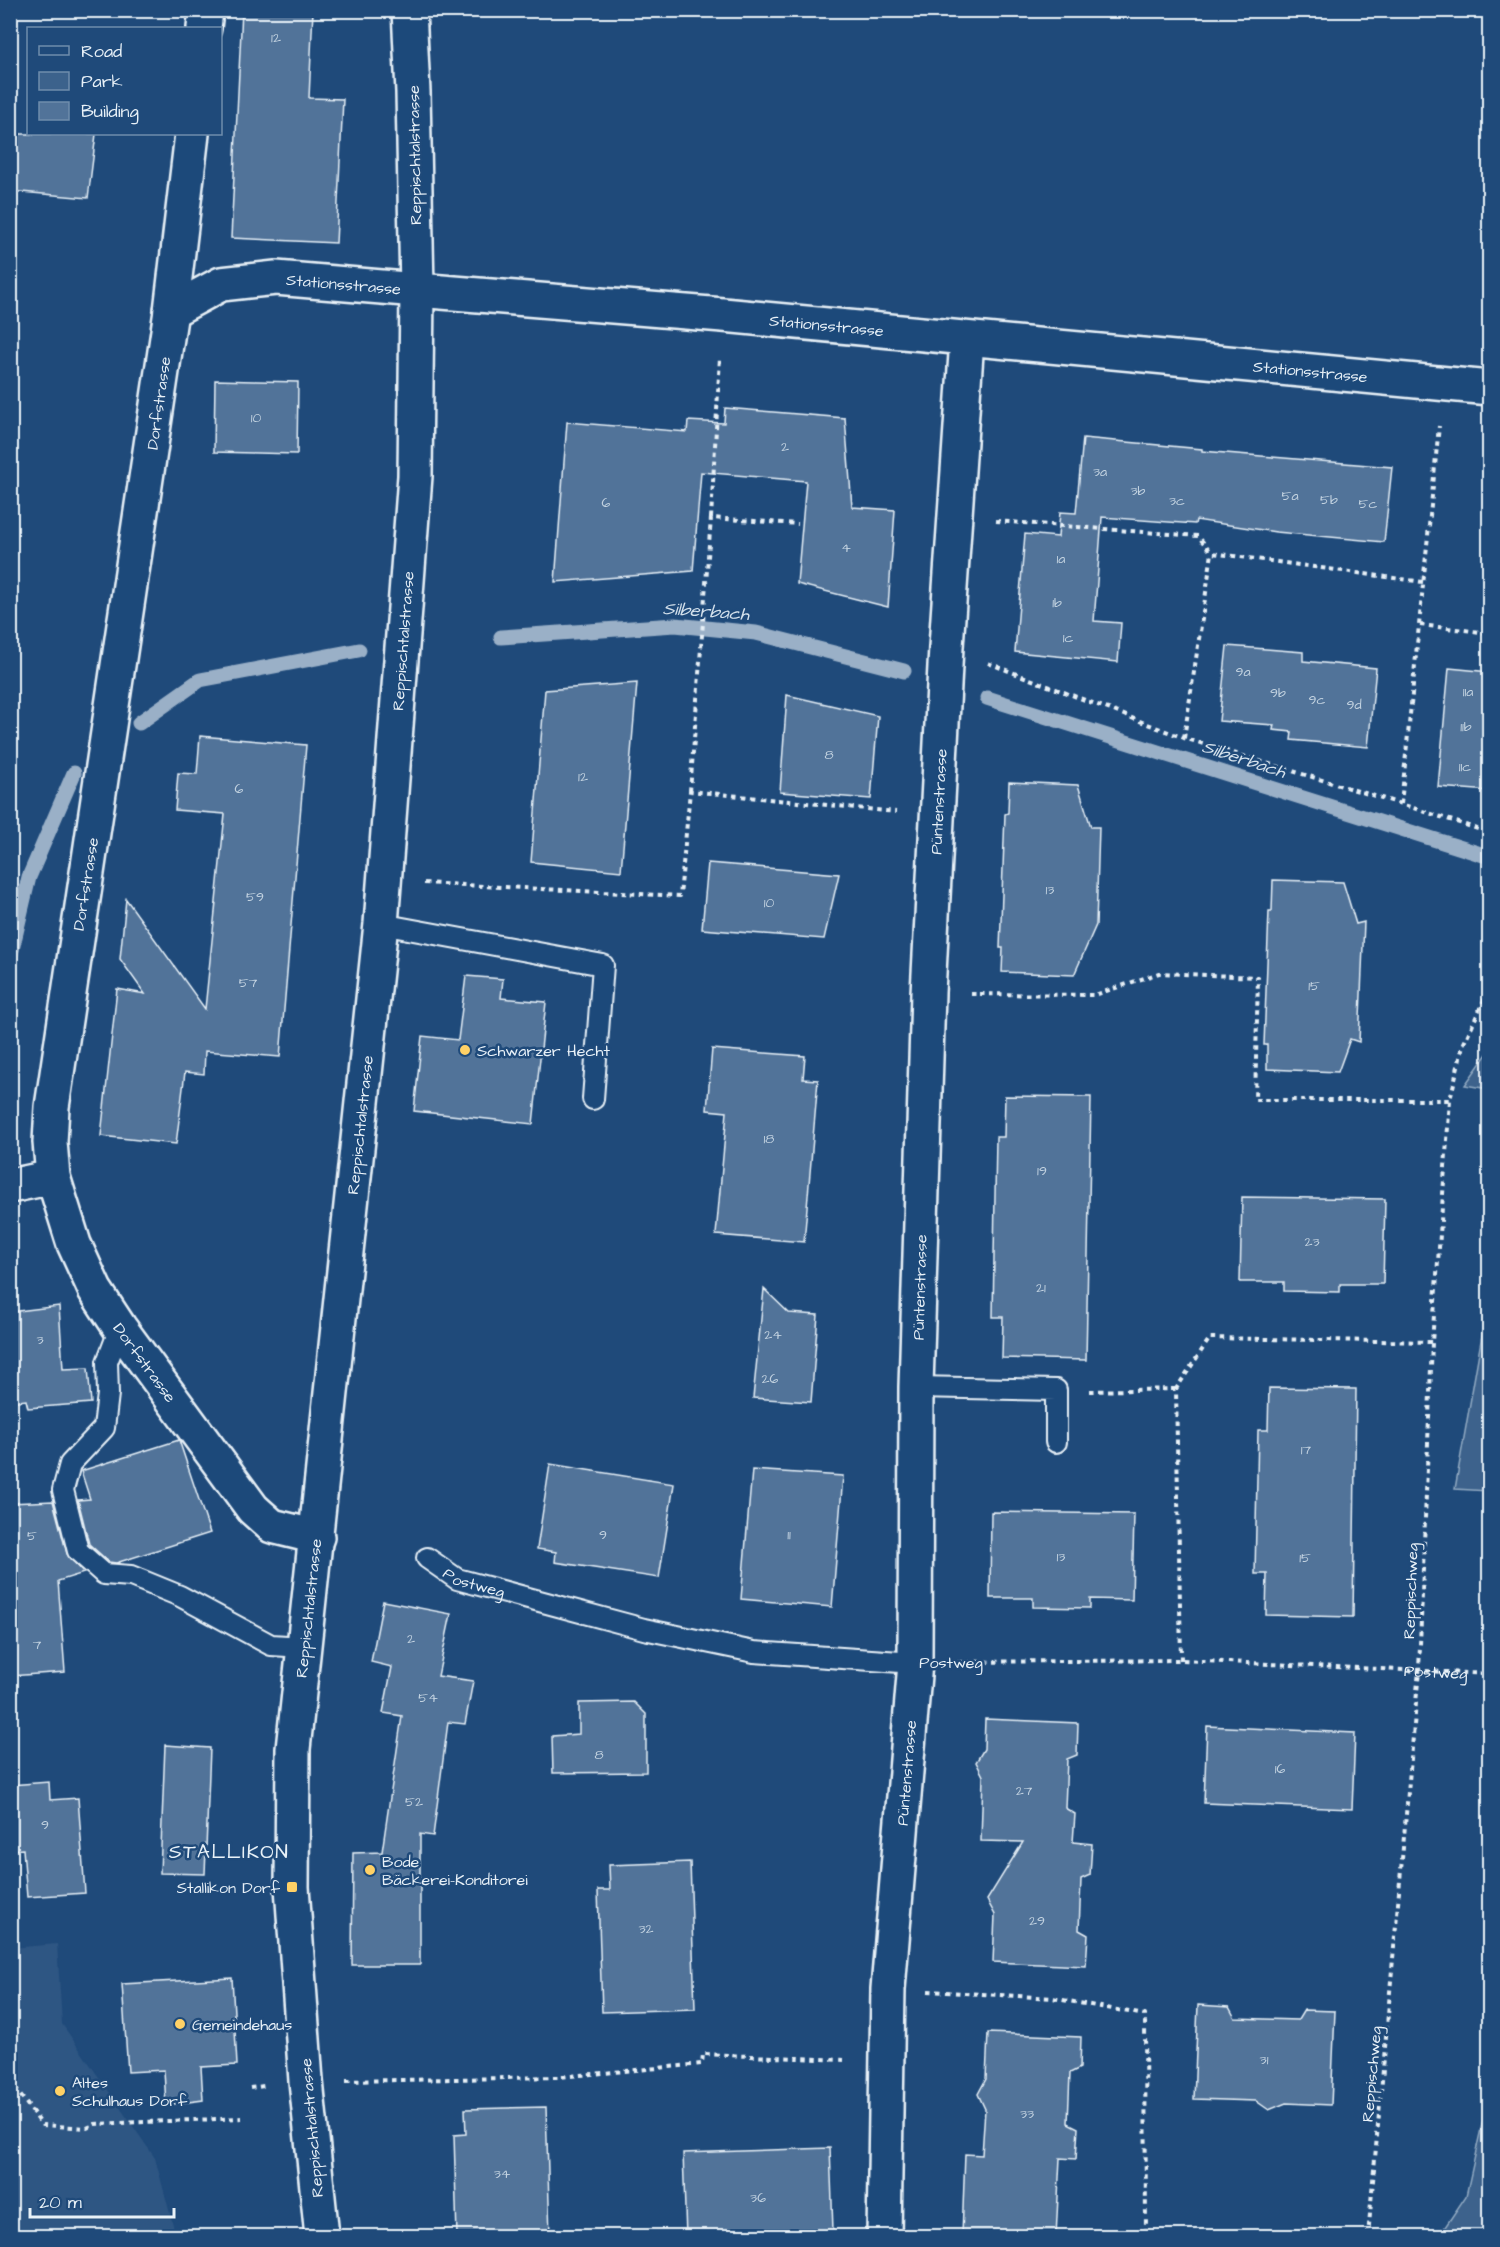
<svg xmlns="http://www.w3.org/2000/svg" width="1500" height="2247" viewBox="0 0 1500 2247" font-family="'Architects Daughter',sans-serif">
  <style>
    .built { fill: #2e5683 }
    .green { fill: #3c628c; stroke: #92aac2; stroke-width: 1.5 }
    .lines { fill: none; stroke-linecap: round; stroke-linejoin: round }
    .stream { stroke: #9ab0c7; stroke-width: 15 }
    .building { fill: #517399; stroke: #e8f1f8; stroke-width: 1.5 }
    .service-casing { stroke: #e8f1f8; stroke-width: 24 }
    .minor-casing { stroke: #e8f1f8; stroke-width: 38 }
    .tertiary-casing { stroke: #e8f1f8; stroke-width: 38 }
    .secondary-casing { stroke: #e8f1f8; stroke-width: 38 }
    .path { stroke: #e8f1f8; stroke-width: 4; stroke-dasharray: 4.5 4.5; stroke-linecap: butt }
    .service { stroke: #1f4a7a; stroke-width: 20 }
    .minor { stroke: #1f4a7a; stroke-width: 33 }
    .tertiary { stroke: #1f4a7a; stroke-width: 33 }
    .secondary { stroke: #1f4a7a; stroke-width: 33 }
    .poi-dot { fill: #ffd166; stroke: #1f4a7a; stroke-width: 2 }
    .labels { text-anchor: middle; stroke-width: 5; stroke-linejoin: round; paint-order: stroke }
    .number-label { font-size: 14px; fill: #c2d2e0 }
    .street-label { font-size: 16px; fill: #e8f1f8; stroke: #1f4a7a }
    .poi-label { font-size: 16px; fill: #e8f1f8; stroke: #1f4a7a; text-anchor: start }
    .water-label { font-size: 18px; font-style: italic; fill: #d4e1ec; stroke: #1f4a7a }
    .quarter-label { font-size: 20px; letter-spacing: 1.5px; fill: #e8f1f8; stroke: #1f4a7a }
  </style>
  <rect width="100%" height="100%" fill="#1f4a7a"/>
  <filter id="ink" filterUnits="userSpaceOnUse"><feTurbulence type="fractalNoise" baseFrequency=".0167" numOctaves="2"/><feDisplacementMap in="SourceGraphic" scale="12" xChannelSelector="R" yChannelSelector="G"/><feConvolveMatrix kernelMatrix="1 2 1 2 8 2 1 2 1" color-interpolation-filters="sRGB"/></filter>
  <g filter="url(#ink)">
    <path class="built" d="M 57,1944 L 62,2024 L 155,2158 L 176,2236 L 11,2236 L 11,1948 Z"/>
    <path class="green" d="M 1489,1051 L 1489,1089 L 1465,1085 Z
      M 1489,1295 L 1489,1491 L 1455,1489 Z
      M 1489,2093 L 1489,2236 L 1439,2236 L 1466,2196 Z"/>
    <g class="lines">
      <path class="stream" d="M 501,637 L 675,625 L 756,633 L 904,671
        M 987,698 L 1490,857
        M 139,723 L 200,680 L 359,650
        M 10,958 L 29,877 L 74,773"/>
    </g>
    <path class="building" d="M 242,10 L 313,10 L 309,98 L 343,99 L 336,243 L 231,238 Z
      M 10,134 L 96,134 L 88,198 L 10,191 Z
      M 215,380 L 298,382 L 297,454 L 214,452 Z
      M 725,408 L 845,418 L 852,507 L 895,510 L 888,607 L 797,584 L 806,481 L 701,472 L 693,571 L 555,582 L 567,422 L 687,432 L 688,421 L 724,423 Z
      M 1083,438 L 1202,449 L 1202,451 L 1392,467 L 1384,542 L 1276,532 L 1196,520 L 1195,524 L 1102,517 L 1094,621 L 1121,623 L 1118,662 L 1015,652 L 1025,534 L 1058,537 L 1060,512 L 1076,513 Z
      M 1227,646 L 1303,652 L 1303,661 L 1376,668 L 1368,747 L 1291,740 L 1292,732 L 1273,730 L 1274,725 L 1219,721 Z
      M 1449,668 L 1490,672 L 1490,791 L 1438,787 Z
      M 637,683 L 621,871 L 531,862 L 545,690 Z
      M 787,695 L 878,716 L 871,799 L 780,792 Z
      M 200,736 L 306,745 L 280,1057 L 205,1051 L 204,1074 L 185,1072 L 176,1144 L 101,1136 L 117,989 L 145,994 L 120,959 L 126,899 L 205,1009 L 225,814 L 175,810 L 178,773 L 197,774 Z
      M 1009,782 L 1078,785 L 1091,827 L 1099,827 L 1096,925 L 1074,975 L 1002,972 L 1003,948 L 1000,948 L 1005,814 L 1008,813 Z
      M 708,863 L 839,874 L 824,939 L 702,929 Z
      M 1273,880 L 1343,882 L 1356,924 L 1364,922 L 1359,1042 L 1350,1039 L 1338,1072 L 1267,1069 L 1267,1045 L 1264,1045 L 1269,911 L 1272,911 Z
      M 466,976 L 503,979 L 501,998 L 546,1002 L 533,1124 L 414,1111 L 422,1036 L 458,1040 Z
      M 712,1049 L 805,1056 L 803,1079 L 818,1080 L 804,1242 L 716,1235 L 727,1112 L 707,1110 Z
      M 1005,1096 L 1091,1097 L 1086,1360 L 1002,1358 L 1003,1317 L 993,1317 L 996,1137 L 1004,1137 Z
      M 1242,1197 L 1385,1199 L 1383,1284 L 1340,1284 L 1340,1292 L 1284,1291 L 1284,1282 L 1240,1282 Z
      M 764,1289 L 789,1313 L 818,1315 L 811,1402 L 753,1398 Z
      M 59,1306 L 63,1369 L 88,1368 L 91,1403 L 28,1408 L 26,1400 L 10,1402 L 10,1312 Z
      M 1269,1388 L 1356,1389 L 1353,1617 L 1266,1615 L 1267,1574 L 1255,1574 L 1258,1430 L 1268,1430 Z
      M 179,1440 L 210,1533 L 116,1563 L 109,1562 L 89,1544 L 78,1500 L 90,1499 L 81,1471 Z
      M 550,1464 L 674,1484 L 659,1578 L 555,1562 L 556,1552 L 537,1549 Z
      M 752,1470 L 843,1476 L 832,1607 L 741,1599 Z
      M 53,1501 L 67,1554 L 84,1573 L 58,1581 L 65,1672 L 10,1676 L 10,1503 Z
      M 991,1512 L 1134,1514 L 1132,1600 L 1090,1599 L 1090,1608 L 1033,1607 L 1033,1598 L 990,1598 Z
      M 383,1601 L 451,1614 L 438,1676 L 473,1681 L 465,1724 L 448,1722 L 433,1836 L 420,1834 L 420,1965 L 352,1965 L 353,1853 L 382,1852 L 402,1716 L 383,1713 L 392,1667 L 371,1662 Z
      M 634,1702 L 646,1714 L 646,1772 L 553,1773 L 552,1736 L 579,1734 L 579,1703 Z
      M 985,1719 L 1078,1723 L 1077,1755 L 1067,1759 L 1065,1808 L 1075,1814 L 1073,1842 L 1092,1844 L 1090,1875 L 1081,1879 L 1079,1930 L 1088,1935 L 1086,1966 L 993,1962 L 995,1915 L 987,1900 L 1023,1842 L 981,1841 L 983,1776 L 976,1762 L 984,1749 Z
      M 1207,1726 L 1355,1733 L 1352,1809 L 1204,1803 Z
      M 165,1745 L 210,1748 L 205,1874 L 160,1873 Z
      M 49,1782 L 50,1800 L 78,1798 L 85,1893 L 27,1897 L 23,1849 L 10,1850 L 10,1785 Z
      M 690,1862 L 695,2009 L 602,2012 L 598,1890 L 610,1890 L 609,1865 Z
      M 232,1978 L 237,2065 L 201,2067 L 203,2100 L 166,2105 L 164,2070 L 128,2072 L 122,1984 Z
      M 1198,2005 L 1229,2007 L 1235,2018 L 1298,2020 L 1304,2010 L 1335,2011 L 1331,2105 L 1286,2103 L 1269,2110 L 1256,2101 L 1194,2099 Z
      M 988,2033 L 1081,2037 L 1080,2068 L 1070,2073 L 1068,2123 L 1078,2128 L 1076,2159 L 1060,2158 L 1056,2236 L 962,2236 L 965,2154 L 982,2155 L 985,2109 L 978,2094 L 986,2079 Z
      M 546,2107 L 550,2236 L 457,2236 L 454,2135 L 466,2134 L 465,2109 Z
      M 830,2148 L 833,2230 L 808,2231 L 809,2236 L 686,2236 L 683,2153 Z"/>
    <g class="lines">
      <g class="service-casing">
        <g id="service">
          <path d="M 381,924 L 603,965 L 593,1099"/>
          <path d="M 120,1328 L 107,1362 L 108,1394 L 104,1428 L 70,1464 L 63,1490 L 78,1551 L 104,1574 L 131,1576 L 180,1596 L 271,1645 L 304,1647"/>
          <path d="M 916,1387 L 1056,1390 L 1056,1442"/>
          <path id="s2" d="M 427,1558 L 457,1579 L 644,1629 L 754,1652 L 915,1663"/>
        </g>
      </g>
      <g class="minor-casing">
        <g id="minor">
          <path d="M 204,28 L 206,10"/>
          <path id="s3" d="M 192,134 L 171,311 L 52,1107 L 50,1142 L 53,1177 L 74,1244 L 95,1290 L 120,1328 L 253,1509 L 272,1526 L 317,1537"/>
          <path id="s4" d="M 171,311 L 221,284 L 276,278 L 417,290"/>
          <path d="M 10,1186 L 53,1177"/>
          <path id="s5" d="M 884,2236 L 888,1989 L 915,1663 L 916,1387 L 928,993 L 946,647 L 967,339"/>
        </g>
      </g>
      <g class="tertiary-casing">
        <g id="tertiary">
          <path id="s6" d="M 417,290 L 723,315 L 1490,388"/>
        </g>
      </g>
      <g class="secondary-casing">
        <g id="secondary">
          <path id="s7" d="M 322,2236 L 306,2081 L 292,1887 L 293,1749 L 381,924 L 415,476 L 417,290 L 413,92 L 409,10"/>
        </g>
      </g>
      <g class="path">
        <path d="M 711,518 L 720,357"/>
        <path d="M 996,521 L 1198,536 L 1212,553"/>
        <path d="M 1420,625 L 1490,633"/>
        <path d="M 988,663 L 1184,738 L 1401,804 L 1490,833"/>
        <path d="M 1184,738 L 1212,553 L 1423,582"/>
        <path d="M 690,791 L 711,518 L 798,524"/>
        <path d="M 1401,804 L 1439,426"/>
        <path d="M 424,883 L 680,896 L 690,791 L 896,812"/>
        <path d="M 971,994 L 1095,995 L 1159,973 L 1258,977 L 1255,1100 L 1450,1100"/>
        <path d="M 1090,1391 L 1176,1389"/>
        <path d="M 1181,1660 L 1176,1389 L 1210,1338 L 1432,1342"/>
        <path id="s1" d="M 958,1662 L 1181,1660 L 1490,1674"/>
        <path d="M 928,1991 L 1052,1998 L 1145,2015 L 1146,2236"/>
        <path d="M 10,2081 L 42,2125 L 87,2128 L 95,2124 L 242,2118"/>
        <path d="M 346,2081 L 559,2077 L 702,2064 L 703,2054 L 844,2060"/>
        <path d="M 250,2088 L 264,2086"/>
        <path d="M 1368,2236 L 1419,1670 L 1432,1342 L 1450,1100 L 1463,1045 L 1490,987"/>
      </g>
      <use href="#service" class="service"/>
      <use href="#minor" class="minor"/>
      <use href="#tertiary" class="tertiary"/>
      <use href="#secondary" class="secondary"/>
    </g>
  </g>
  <g class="poi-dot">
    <circle cx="465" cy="1050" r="6"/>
    <circle cx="370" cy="1870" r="6"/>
    <rect x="286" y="1881" width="12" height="12" rx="3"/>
    <circle cx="180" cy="2024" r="6"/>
    <circle cx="60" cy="2091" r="6"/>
  </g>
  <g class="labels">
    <g class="number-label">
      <text x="276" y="42">12</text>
      <text x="256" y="422">10</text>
      <text x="785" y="451">2</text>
      <text x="1100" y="476">3a</text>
      <text x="1138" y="495">3b</text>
      <text x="1290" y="500">5a</text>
      <text x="1329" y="504">5b</text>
      <text x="1177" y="505">3c</text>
      <text x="606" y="507">6</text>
      <text x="1368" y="508">5c</text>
      <text x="846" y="552">4</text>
      <text x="1061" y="563">1a</text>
      <text x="1057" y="607">1b</text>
      <text x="1068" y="642">1c</text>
      <text x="1243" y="676">9a</text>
      <text x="1468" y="696">11a</text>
      <text x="1278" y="697">9b</text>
      <text x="1317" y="704">9c</text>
      <text x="1354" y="709">9d</text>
      <text x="1466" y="731">11b</text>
      <text x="829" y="759">8</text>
      <text x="1465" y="771">11c</text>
      <text x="583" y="781">12</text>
      <text x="239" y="793">6</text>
      <text x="1050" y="894">13</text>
      <text x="255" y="901">59</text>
      <text x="769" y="907">10</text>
      <text x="248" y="987">57</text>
      <text x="1314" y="990">15</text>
      <text x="769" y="1143">18</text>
      <text x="1042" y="1175">19</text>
      <text x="1312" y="1246">23</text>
      <text x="1041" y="1292">21</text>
      <text x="773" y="1339">24</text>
      <text x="40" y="1344">3</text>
      <text x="770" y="1383">26</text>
      <text x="1306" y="1454">17</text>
      <text x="603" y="1539">9</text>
      <text x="789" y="1539">11</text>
      <text x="32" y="1540">5</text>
      <text x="1061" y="1561">13</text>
      <text x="1305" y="1562">15</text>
      <text x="411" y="1643">2</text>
      <text x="37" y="1649">7</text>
      <text x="428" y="1702">54</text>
      <text x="599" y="1759">8</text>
      <text x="1280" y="1773">16</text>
      <text x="1024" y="1795">27</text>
      <text x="414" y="1806">52</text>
      <text x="45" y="1829">9</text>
      <text x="1037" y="1925">29</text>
      <text x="646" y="1933">32</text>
      <text x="1264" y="2064">31</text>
      <text x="1027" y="2118">33</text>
      <text x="502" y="2178">34</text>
      <text x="758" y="2202">36</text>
    </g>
    <g class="street-label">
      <text transform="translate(414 155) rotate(-91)" y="6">Reppischtalstrasse</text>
      <text dy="6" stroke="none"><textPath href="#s4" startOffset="180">Stationsstrasse</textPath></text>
      <text dy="6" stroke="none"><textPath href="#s6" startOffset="411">Stationsstrasse</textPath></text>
      <text dy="6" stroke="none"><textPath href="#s6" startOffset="897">Stationsstrasse</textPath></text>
      <text transform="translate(158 403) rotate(-82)" y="6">Dorfstrasse</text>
      <text dy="6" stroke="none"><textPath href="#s7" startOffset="1602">Reppischtalstrasse</textPath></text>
      <text dy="6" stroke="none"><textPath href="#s5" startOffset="1436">Püntenstrasse</textPath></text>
      <text transform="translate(85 884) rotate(-81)" y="6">Dorfstrasse</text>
      <text dy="6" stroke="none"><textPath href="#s7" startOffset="1116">Reppischtalstrasse</textPath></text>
      <text dy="6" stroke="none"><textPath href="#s5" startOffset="950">Püntenstrasse</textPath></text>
      <text dy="6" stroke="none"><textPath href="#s3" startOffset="1262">Dorfstrasse</textPath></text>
      <text dy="6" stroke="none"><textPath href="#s2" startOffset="54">Postweg</textPath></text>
      <text transform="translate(1410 1591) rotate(-88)" y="6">Reppischweg</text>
      <text dy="6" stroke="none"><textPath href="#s7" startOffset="630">Reppischtalstrasse</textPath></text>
      <text x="951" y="1668">Postweg</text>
      <text dy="6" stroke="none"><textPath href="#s1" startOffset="478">Postweg</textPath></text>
      <text dy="6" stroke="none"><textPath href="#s5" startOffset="464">Püntenstrasse</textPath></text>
      <text transform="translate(1371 2074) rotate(-85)" y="6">Reppischweg</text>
      <text transform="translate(311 2128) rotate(-95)" y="6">Reppischtalstrasse</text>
    </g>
    <g class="poi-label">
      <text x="477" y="1056">Schwarzer Hecht</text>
      <text x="382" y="1867">Bode<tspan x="382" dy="18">Bäckerei-Konditorei</tspan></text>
      <text x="280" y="1893" text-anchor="end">Stallikon Dorf</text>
      <text x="192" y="2030">Gemeindehaus</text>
      <text x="72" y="2088">Altes<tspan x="72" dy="18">Schulhaus Dorf</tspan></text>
    </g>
    <g class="water-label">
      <text transform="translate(706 611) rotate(4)" y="6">Silberbach</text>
      <text transform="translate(1244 759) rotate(18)" y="6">Silberbach</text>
    </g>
    <g class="quarter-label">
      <text x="229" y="1858">STALLIKON</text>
    </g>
  </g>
  <rect width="1500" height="2247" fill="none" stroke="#1f4a7a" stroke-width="36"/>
  <rect x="18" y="18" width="1464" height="2211" fill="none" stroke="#e8f1f8" stroke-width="2" filter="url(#ink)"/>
  <rect x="27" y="27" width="195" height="108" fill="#1f4a7a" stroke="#6f8dac" stroke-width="1.5"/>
  <rect x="39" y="46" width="30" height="9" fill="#1f4a7a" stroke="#6f8dac" stroke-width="1.5"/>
  <text x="81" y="57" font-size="18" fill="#e8f1f8">Road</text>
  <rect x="39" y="72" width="30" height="18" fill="#3c628c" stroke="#6f8dac" stroke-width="1.5"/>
  <text x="81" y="87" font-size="18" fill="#e8f1f8">Park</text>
  <rect x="39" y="102" width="30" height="18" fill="#517399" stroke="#6f8dac" stroke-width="1.5"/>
  <text x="81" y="117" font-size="18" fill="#e8f1f8">Building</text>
  <path d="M30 2208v9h144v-9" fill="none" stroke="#e8f1f8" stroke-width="3"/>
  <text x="39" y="2208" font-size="18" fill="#e8f1f8" stroke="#1f4a7a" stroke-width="4.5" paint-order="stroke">20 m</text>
</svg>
